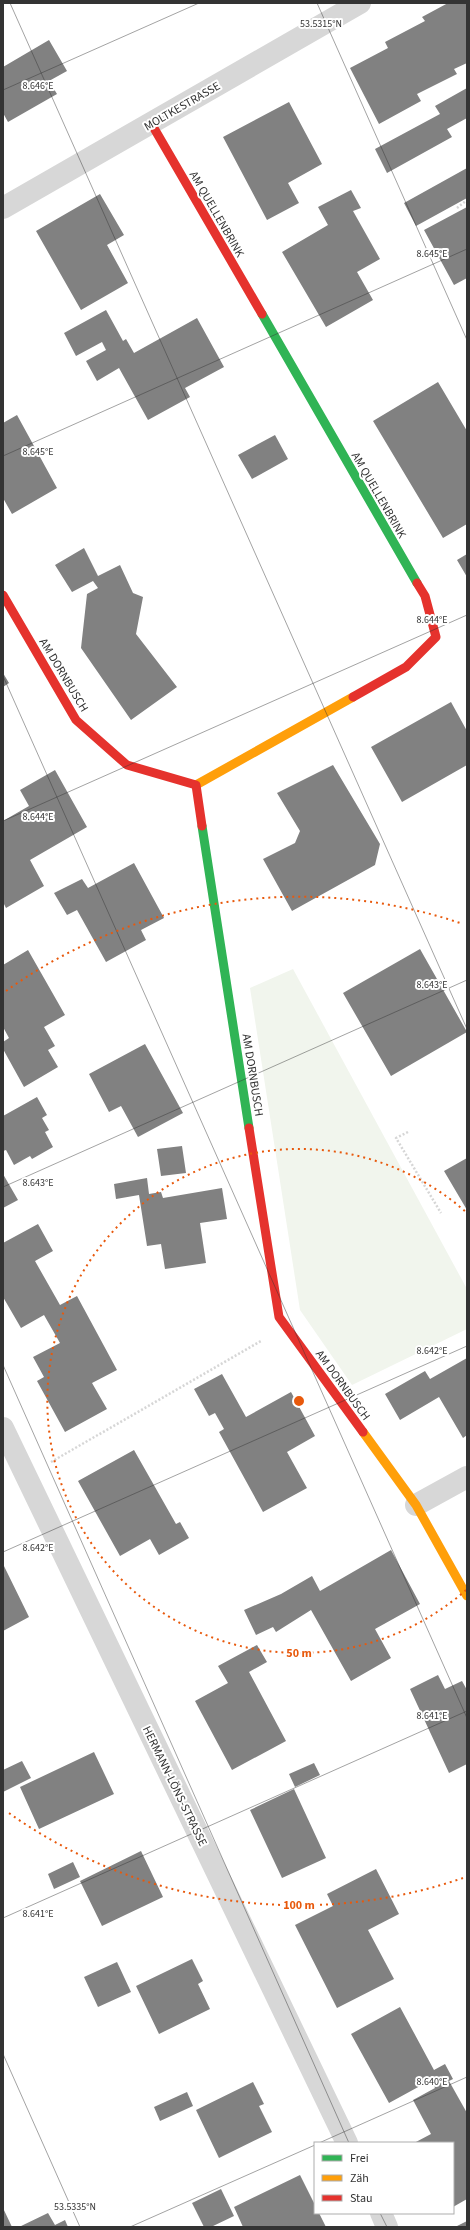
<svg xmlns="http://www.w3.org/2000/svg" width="470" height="2230" viewBox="0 0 470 2230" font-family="'Source Sans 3',sans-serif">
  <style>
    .green { fill: #f1f5ed }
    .building { fill: #818181 }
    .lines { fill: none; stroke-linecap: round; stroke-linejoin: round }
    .path { stroke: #d6d6d6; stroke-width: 2.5; stroke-dasharray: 2 2; stroke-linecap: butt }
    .street { stroke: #d7d7d7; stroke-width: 22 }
    .fast { stroke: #30b455; stroke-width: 9 }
    .slow { stroke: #ff9f0a; stroke-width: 9 }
    .jam { stroke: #e5322d; stroke-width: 9 }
    .ticks { fill: none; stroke: #333; stroke-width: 1; stroke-opacity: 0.45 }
    .ring { fill: none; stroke: #e8590c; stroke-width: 2; stroke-dasharray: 2 4 }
    .labels { text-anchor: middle; stroke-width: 4; stroke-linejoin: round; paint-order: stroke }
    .street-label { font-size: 12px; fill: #333; stroke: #fff }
    .ticks-label { font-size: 10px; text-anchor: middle; fill: #333; stroke: #fff; stroke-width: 4; stroke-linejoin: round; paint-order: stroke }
    .centre { fill: #e8590c; stroke: #fff; stroke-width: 2 }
    .ring-label { font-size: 12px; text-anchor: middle; font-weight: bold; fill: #e8590c; stroke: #fff; stroke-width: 4; stroke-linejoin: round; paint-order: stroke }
  </style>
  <rect width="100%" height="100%" fill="#fff"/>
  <path class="green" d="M 293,969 L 467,1289 L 467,1329 L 352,1385 L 300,1310 L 250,988 Z"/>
  <path class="building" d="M 448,3 L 467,3 L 467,63 L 454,69 L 457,74 L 417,94 L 421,101 L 379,124 L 350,68 L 388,48 L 385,42 L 425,21 L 422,17 Z
    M 49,40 L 67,71 L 49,81 L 57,94 L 8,122 L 3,113 L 3,67 Z
    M 467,88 L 467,118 L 447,129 L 452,137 L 387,173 L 375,149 L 440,114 L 435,106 Z
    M 289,102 L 322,164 L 288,183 L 299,203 L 267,220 L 223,137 Z
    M 467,168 L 467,198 L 416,226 L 404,203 Z
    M 351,190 L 361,208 L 353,211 L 380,259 L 357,272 L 373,300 L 326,327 L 282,252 L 328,225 L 318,207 Z
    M 100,194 L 124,235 L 107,245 L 128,283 L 81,310 L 36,231 Z
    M 467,207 L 467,278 L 454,285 L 424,230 Z
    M 106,310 L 123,341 L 126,339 L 134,353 L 197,318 L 224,367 L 185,388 L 190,397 L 148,420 L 119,368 L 97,381 L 86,361 L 106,350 L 102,342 L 76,356 L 64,333 Z
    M 438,382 L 467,431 L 467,524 L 443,538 L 373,421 Z
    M 17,415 L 57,488 L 12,514 L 3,498 L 3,423 Z
    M 275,435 L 288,459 L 252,479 L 238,455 Z
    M 84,548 L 98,576 L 120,565 L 133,593 L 143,597 L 136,634 L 177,687 L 131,720 L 81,648 L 87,594 L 98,588 L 93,581 L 72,592 L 55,565 Z
    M 467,554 L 467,577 L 457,560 Z
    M 3,673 L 9,683 L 3,687 Z
    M 451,702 L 467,731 L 467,765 L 402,802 L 371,747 Z
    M 333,765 L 380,844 L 375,865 L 292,911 L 263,859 L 295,843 L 300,831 L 277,793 Z
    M 55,770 L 87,827 L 30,860 L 44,886 L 6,908 L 3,902 L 3,821 L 29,806 L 20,790 Z
    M 134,863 L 164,918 L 141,930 L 146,940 L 106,962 L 77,910 L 67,915 L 54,893 L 82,879 L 88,888 Z
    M 420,949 L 467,1032 L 391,1076 L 343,993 Z
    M 28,950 L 65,1015 L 44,1027 L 55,1046 L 48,1050 L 58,1067 L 24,1087 L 3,1049 L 3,1042 L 9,1038 L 3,1027 L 3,965 Z
    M 145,1044 L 183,1113 L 138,1137 L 121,1106 L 109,1112 L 89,1074 Z
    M 37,1097 L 47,1115 L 42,1118 L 49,1130 L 45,1132 L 53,1147 L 32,1159 L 30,1156 L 14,1165 L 6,1150 L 3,1151 L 3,1116 Z
    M 182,1146 L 186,1173 L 161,1176 L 157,1149 Z
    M 467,1158 L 467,1210 L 444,1171 Z
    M 3,1174 L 18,1200 L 3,1208 Z
    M 147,1178 L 149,1194 L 161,1192 L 163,1198 L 222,1188 L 227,1219 L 200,1223 L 206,1263 L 165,1269 L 161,1244 L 147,1246 L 139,1195 L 116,1199 L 114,1184 Z
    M 38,1224 L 53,1251 L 35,1261 L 60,1305 L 77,1296 L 117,1370 L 92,1383 L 107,1409 L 65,1432 L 37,1381 L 44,1377 L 33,1357 L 60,1343 L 44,1315 L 21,1328 L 3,1297 L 3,1243 Z
    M 467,1358 L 467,1435 L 463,1438 L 439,1397 L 400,1420 L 385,1394 L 425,1371 L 430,1379 Z
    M 222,1374 L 246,1417 L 291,1392 L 315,1436 L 287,1452 L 307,1488 L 263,1512 L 219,1432 L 224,1429 L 215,1413 L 209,1416 L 194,1389 Z
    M 134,1450 L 176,1524 L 180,1522 L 189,1538 L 159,1555 L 150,1539 L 120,1556 L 78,1481 Z
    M 391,1550 L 420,1604 L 375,1629 L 391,1658 L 351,1681 L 311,1610 L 276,1632 L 273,1627 L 256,1635 L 244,1610 L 281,1594 L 312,1576 L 320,1591 Z
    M 3,1564 L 29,1617 L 3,1631 Z
    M 257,1645 L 267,1662 L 249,1672 L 286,1741 L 232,1770 L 195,1701 L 228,1683 L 218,1666 Z
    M 438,1675 L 445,1689 L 462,1681 L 467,1690 L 467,1764 L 449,1773 L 410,1689 Z
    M 94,1752 L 114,1794 L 39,1829 L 20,1787 Z
    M 22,1761 L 31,1778 L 3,1792 L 3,1770 Z
    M 314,1763 L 320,1775 L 295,1787 L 289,1774 Z
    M 294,1789 L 326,1858 L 282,1878 L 250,1810 Z
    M 141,1851 L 163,1897 L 102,1926 L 80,1881 Z
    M 73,1862 L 80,1877 L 54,1889 L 48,1874 Z
    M 376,1869 L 399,1914 L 368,1930 L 394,1979 L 337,2008 L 295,1925 L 333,1906 L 327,1894 Z
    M 192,1959 L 203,1981 L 198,1984 L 210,2009 L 159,2034 L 136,1986 Z
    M 117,1962 L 131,1992 L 98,2007 L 84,1977 Z
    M 400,2007 L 434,2070 L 445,2064 L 453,2079 L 449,2081 L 467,2113 L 467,2199 L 453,2207 L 453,2143 L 414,2143 L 431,2134 L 413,2100 L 435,2088 L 431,2080 L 389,2103 L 351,2034 Z
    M 253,2082 L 264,2104 L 259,2106 L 272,2132 L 219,2158 L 196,2110 Z
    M 187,2092 L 193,2106 L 160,2121 L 154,2107 Z
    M 300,2175 L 315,2205 L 315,2213 L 319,2213 L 326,2227 L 243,2227 L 234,2207 Z
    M 221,2189 L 234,2216 L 211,2227 L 204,2227 L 192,2203 Z
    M 3,2208 L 12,2227 L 3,2227 Z
    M 48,2213 L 55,2225 L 65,2220 L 68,2227 L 19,2227 Z
    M 467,2221 L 467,2227 L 455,2227 Z"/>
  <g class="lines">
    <path class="path" d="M 457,208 L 467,200
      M 408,1132 L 396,1138 L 441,1213
      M 51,1462 L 261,1341"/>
    <path class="street" d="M 3,208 L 360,3
      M 3,1428 L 347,2143
      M 416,1505 L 467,1477
      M 381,2213 L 387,2227"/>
    <path class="fast" d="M 262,314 L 417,583
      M 202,826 L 249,1128"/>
    <path class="slow" d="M 196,785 L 353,697
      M 363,1432 L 416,1505 L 467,1596"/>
    <path class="jam" d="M 151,123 L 262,314
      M 3,595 L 76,720 L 127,765 L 196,785 L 202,826
      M 353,697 L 406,667 L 436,637 L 425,596 L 417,583
      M 249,1128 L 279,1317 L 363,1432"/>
  </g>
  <path class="ticks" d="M 10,3 L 467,1029M 317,3 L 467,340M 3,90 L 199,3M 3,456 L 467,249M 3,676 L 467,1718M 3,821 L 467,615M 3,1187 L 467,980M 3,1365 L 349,2143M 3,1552 L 467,1346M 3,1918 L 467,1711M 3,2054 L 80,2227M 319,2143 L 467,2077M 380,2213 L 387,2227M 130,2227 L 315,2145"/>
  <g class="ring">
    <path d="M466 1590A252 252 0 1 1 466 1212"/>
    <path d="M463 1878A504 504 0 0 1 6 1811M6 991A504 504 0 0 1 463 924"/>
  </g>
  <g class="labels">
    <g class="street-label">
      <text transform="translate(182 106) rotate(-30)" y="4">MOLTKESTRASSE</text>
      <text transform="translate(217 214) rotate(60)" y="4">AM QUELLENBRINK</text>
      <text transform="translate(379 495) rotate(60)" y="4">AM QUELLENBRINK</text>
      <text transform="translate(64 675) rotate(59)" y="4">AM DORNBUSCH</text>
      <text transform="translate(253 1075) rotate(81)" y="4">AM DORNBUSCH</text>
      <text transform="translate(343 1385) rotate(54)" y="4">AM DORNBUSCH</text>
      <text transform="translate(175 1786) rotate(64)" y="4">HERMANN-LÖNS-STRASSE</text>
    </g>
  </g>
  <g class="ticks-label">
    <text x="321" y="27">53.5315°N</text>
    <text x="38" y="89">8.646°E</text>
    <text x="432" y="257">8.645°E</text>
    <text x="38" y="455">8.645°E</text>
    <text x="432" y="623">8.644°E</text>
    <text x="38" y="820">8.644°E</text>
    <text x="432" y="988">8.643°E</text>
    <text x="38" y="1186">8.643°E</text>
    <text x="432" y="1354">8.642°E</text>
    <text x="38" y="1551">8.642°E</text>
    <text x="432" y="1719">8.641°E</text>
    <text x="38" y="1917">8.641°E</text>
    <text x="432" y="2085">8.640°E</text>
    <text x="75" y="2210">53.5335°N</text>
  </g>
  <circle cx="299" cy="1401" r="6" class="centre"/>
  <g class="ring-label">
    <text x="299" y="1657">50 m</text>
    <text x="299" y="1909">100 m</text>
  </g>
  <rect width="470" height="2230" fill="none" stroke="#333333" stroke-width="8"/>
  <rect x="314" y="2142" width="140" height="72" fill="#ffffff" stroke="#adadad"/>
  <rect x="322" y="2155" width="20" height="6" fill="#30b455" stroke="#adadad"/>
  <text x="350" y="2162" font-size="12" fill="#333333">Frei</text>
  <rect x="322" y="2175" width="20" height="6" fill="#ff9f0a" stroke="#adadad"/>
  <text x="350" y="2182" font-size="12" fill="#333333">Zäh</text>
  <rect x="322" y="2195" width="20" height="6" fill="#e5322d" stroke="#adadad"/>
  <text x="350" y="2202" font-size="12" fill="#333333">Stau</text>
</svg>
